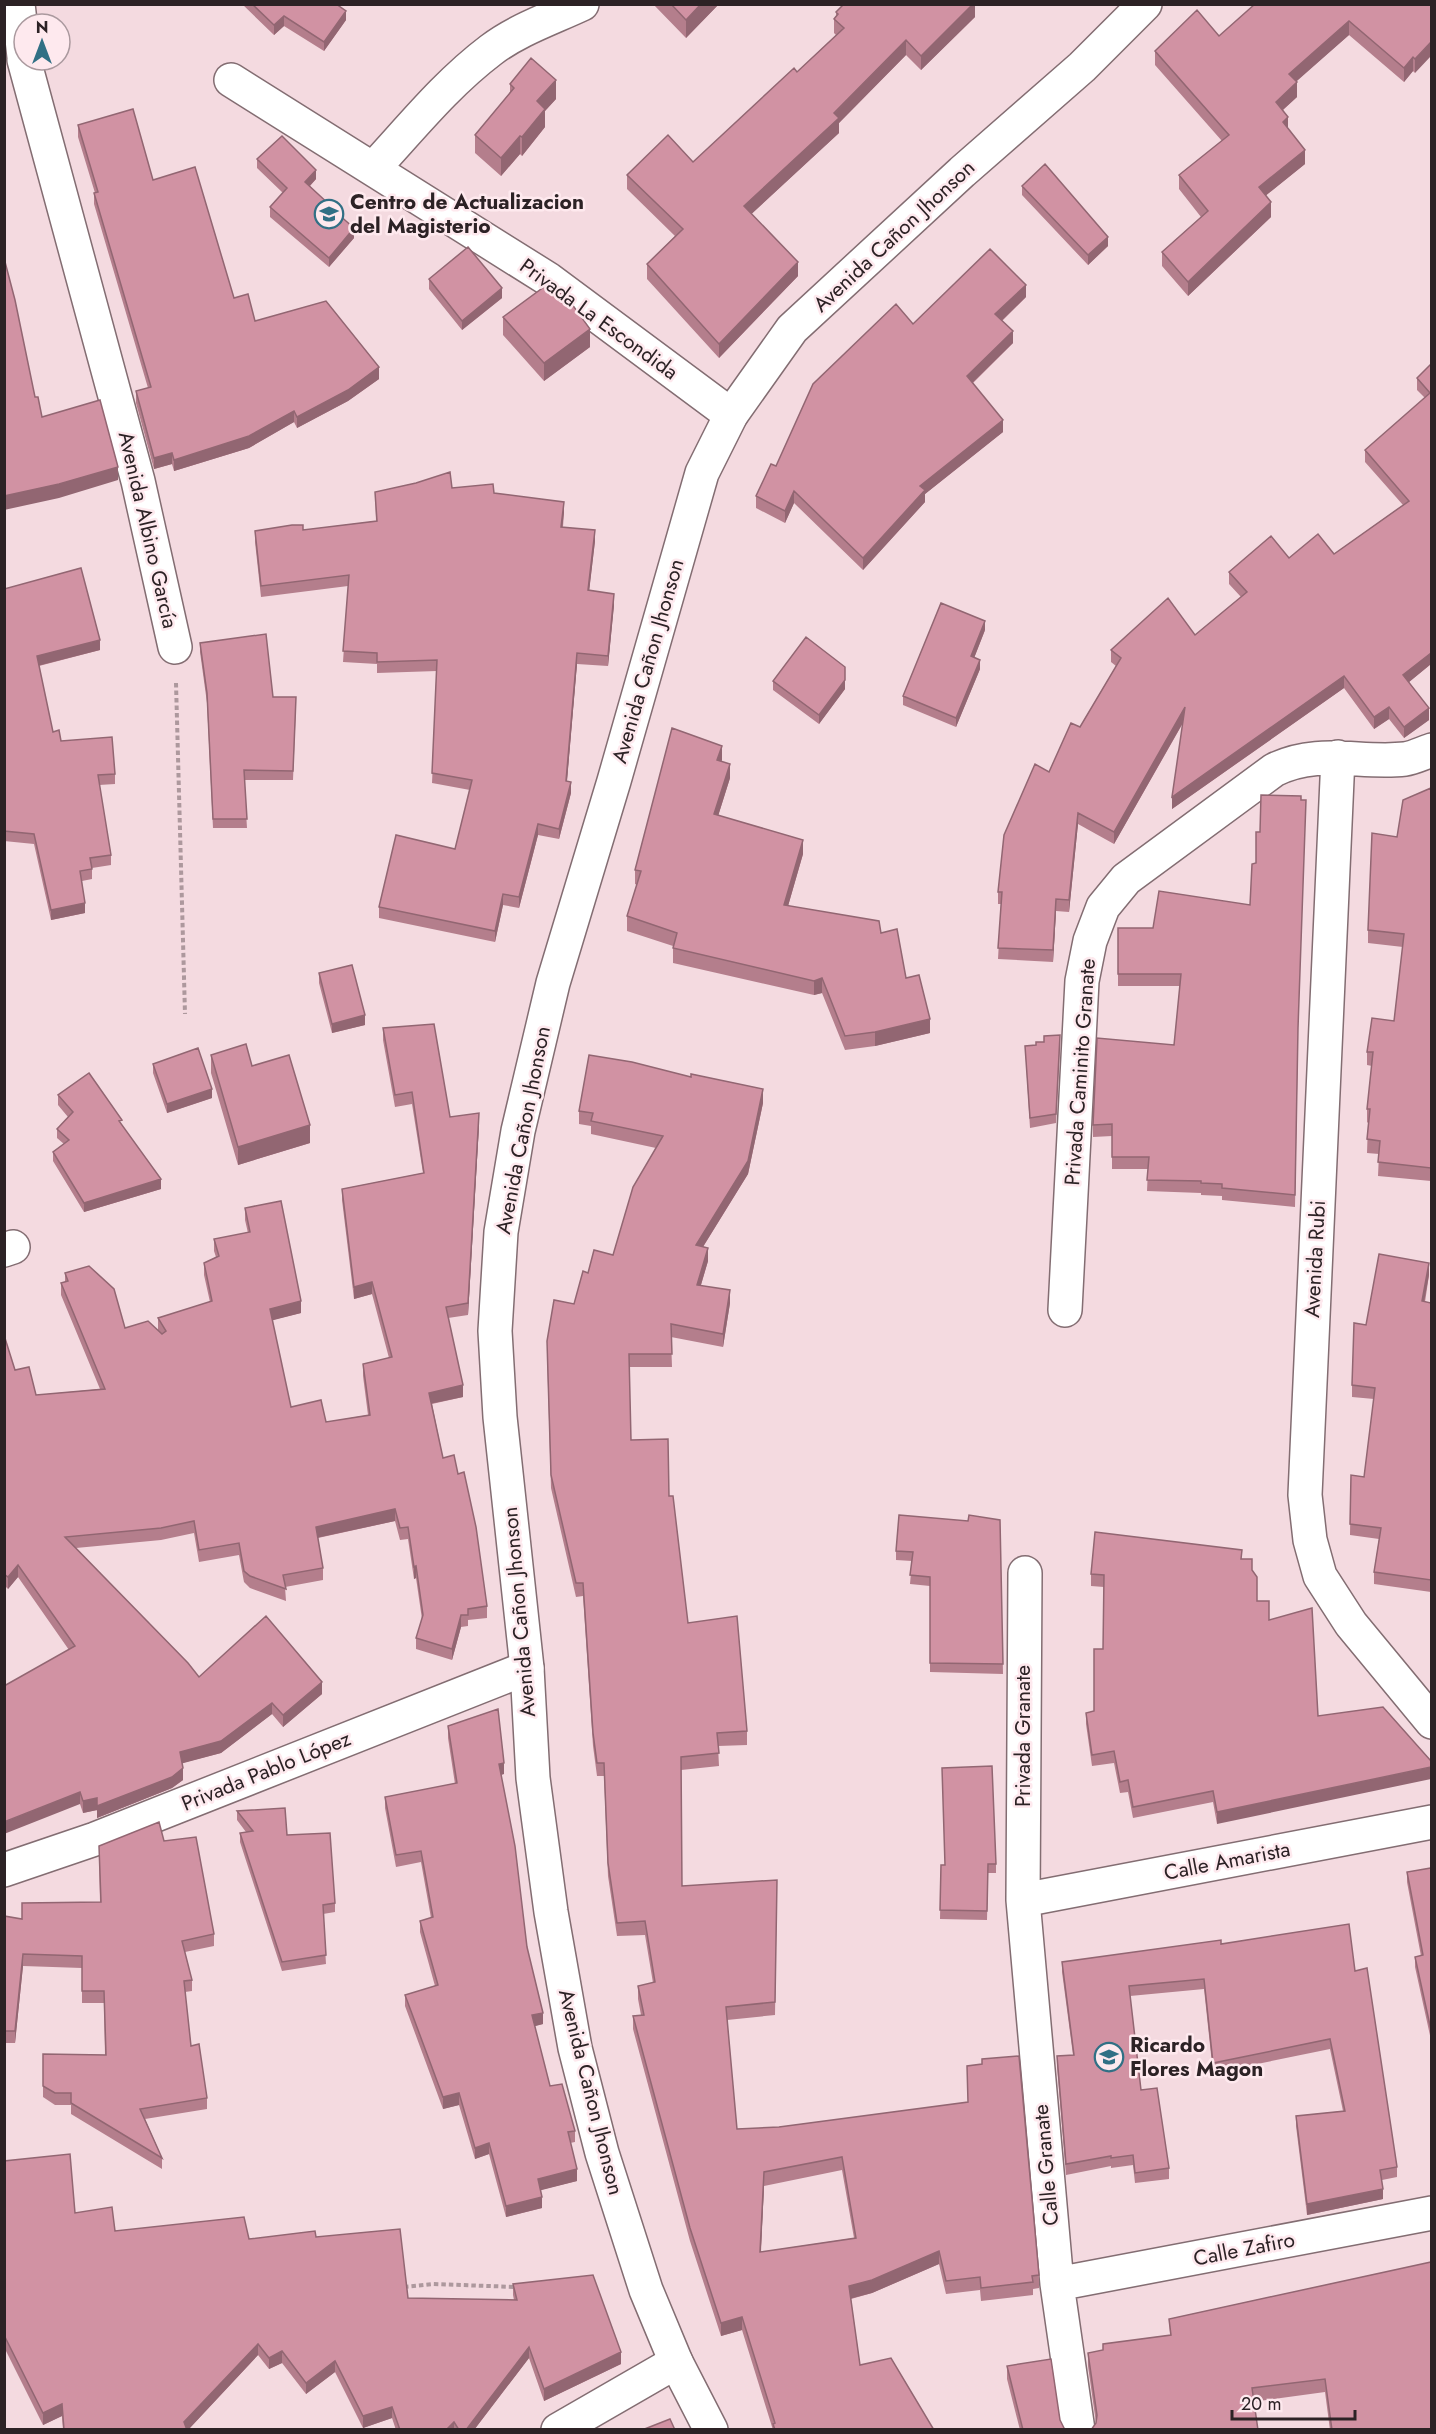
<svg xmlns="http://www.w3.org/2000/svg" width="1436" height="2434" viewBox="0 0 1436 2434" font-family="Jost,sans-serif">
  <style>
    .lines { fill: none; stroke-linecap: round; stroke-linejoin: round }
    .street-casing { stroke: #836d72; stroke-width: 36 }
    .secondary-casing { stroke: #836d72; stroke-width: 36 }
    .path { stroke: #ad989d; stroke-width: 4; stroke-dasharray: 4.5 3; stroke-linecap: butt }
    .street { stroke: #fff; stroke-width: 33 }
    .secondary { stroke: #fff; stroke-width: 33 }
    .wall { fill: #b47e8c; fill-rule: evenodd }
    .shaded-wall { fill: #926672 }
    .building { fill: #d192a3; stroke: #926672; stroke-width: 1.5; fill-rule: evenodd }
    .labels { text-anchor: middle; stroke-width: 5; stroke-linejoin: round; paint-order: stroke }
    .poi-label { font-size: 21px; font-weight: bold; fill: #2c2225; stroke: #fee9ee; text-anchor: start }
    .street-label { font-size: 21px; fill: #2c2225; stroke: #fee9ee }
  </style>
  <rect width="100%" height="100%" fill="#f4dae0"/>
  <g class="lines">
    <g class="street-casing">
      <path id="street" d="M 18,4 L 24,57
        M 24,60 L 138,481 L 175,647
        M 231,80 L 548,279 L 731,415
        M 373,169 C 411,128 446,84 491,50 C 517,30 552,18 582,4
        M 1338,757 L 1305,1495 L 1310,1540 L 1320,1576 L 1351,1624 L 1432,1722
        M 4,1250 L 13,1247
        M 1065,1310 L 1082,981 L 1090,941 L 1103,907 L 1126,879 L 1274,770 C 1318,748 1360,764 1405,759 C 1413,758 1423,753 1432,750
        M 1025,1573 L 1023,1900 L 1057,2284 L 1078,2430
        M 4,1870 L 95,1839 L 527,1668
        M 1023,1900 L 1432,1822
        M 1057,2284 L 1432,2213
        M 558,2430 L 676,2362"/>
    </g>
    <g class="secondary-casing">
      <path id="secondary" d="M 711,2430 L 676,2362 L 646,2290 L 602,2153 L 575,2048 L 551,1912 L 533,1778 L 527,1668 L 500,1417 L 495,1331 L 501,1232 L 518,1131 L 553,983 L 614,781 L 702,473 L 731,415 L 792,329 L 962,172 L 1082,67 L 1145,4"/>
    </g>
    <path class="path" d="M 176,683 L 185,1014
      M 404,2287 L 433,2284 L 516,2287"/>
    <use href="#street" class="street"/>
    <use href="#secondary" class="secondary"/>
  </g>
  <path class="wall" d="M 242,4 L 336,4 L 346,20 L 324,51 L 284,26 L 274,35 Z
    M 653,4 L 719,4 L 686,38 Z
    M 975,4 L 975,17 L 921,70 L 906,55 L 839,123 L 839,133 L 751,214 L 798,276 L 719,358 L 647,279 L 647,264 L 675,236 L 627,189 L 627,175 L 693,162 L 797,72 L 836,35 L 834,33 L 834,19 L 836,16 L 836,12 Z
    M 1431,4 L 1415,73 L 1413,71 L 1404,82 L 1349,35 L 1296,81 L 1297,97 L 1283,110 L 1288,129 L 1305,164 L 1265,196 L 1271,217 L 1188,296 L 1162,266 L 1162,252 L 1201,217 L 1179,189 L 1179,175 L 1222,141 L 1155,65 L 1155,51 L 1219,36 Z
    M 510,84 L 556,99 L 545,111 L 545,127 L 522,156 L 520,154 L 501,176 L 475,153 L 475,135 L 510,93 Z
    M 78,125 L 153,180 L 234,298 L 255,321 L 379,379 L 348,401 L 297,428 L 294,422 L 249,448 L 174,471 L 172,464 L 154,469 L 136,403 L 136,391 L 148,388 L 94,204 L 94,193 L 95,193 L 78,137 Z
    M 257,159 L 316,179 L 310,186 L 331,209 L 354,238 L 329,267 L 270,217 L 270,207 L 283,193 L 257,168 Z
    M 1022,186 L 1108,246 L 1088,265 L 1022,195 Z
    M 429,279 L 502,298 L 462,330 L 429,289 Z
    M 1026,297 L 1002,321 L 1013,343 L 973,383 L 1003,432 L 925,494 L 925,502 L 863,570 L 794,503 L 785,523 L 756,508 L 756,496 L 776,466 L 913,324 Z
    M 503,317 L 590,347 L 544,381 L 503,335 Z
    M 1431,364 L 1431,664 L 1409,682 L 1429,720 L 1404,738 L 1389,719 L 1374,729 L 1344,688 L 1172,809 L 1183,723 L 1114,844 L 1078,824 L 1069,912 L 1056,911 L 1053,962 L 998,959 L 1001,904 L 998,904 L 998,892 L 1049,772 L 1080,727 L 1116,666 L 1111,662 L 1111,650 L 1195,635 L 1241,597 L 1229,584 L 1229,572 L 1289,558 L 1334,554 L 1403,505 L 1365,462 L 1365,450 L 1425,398 L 1417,390 L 1417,378 Z
    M 452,488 L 494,493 L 564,512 L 563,527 L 595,541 L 589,591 L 614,605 L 608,666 L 577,664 L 567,781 L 571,793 L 559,839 L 538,835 L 519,908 L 503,905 L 495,942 L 379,918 L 379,907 L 455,849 L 470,790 L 432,783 L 437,671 L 377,673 L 377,664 L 343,662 L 348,586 L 261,597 L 255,542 L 255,531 L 303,530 L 376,521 L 375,492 Z
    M 4,589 L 100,650 L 39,666 L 53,732 L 61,741 L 115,774 L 115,784 L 99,785 L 111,855 L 111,865 L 92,868 L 92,879 L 82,881 L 85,913 L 51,920 L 34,844 L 4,841 Z
    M 985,630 L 974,658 L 980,669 L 956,727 L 903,705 L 903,696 Z
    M 200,643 L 273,697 L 296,706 L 293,780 L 244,780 L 247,828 L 213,828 L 207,703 L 200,652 Z
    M 773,681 L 845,689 L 819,724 L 773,690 Z
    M 722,760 L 722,761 L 730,778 L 718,816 L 803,854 L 788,906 L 881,933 L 906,978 L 930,1033 L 875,1046 L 845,1050 L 822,993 L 814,995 L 673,963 L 673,946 L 627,931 L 627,916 L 637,885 L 635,884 L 635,870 Z
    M 1431,788 L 1431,1181 L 1378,1176 L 1379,1154 L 1367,1153 L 1368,1123 L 1367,1122 L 1367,1109 L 1372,1066 L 1367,1065 L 1367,1052 L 1394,1021 L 1403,947 L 1368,943 L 1368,930 L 1397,837 Z
    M 1118,928 L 1298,1040 L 1295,1207 L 1222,1200 L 1222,1196 L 1201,1195 L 1201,1193 L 1147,1191 L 1148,1169 L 1112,1169 L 1112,1136 L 1093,1137 L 1093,1125 L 1174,1045 L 1180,986 L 1118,986 Z
    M 319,973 L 365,1025 L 332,1033 L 319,983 Z
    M 383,1028 L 450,1117 L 479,1125 L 468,1315 L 448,1318 L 463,1397 L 432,1404 L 443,1458 L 487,1606 L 487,1618 L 468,1620 L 468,1626 L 461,1627 L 452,1660 L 416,1649 L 416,1638 L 422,1619 L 416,1578 L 414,1579 L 408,1539 L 400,1540 L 395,1521 L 318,1538 L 323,1568 L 323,1580 L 285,1587 L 286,1601 L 250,1588 L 244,1582 L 239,1555 L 199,1562 L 194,1533 L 161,1540 L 76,1548 L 199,1677 L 322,1694 L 283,1727 L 272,1714 L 221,1753 L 182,1763 L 183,1780 L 172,1788 L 97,1818 L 97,1810 L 83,1813 L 80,1804 L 69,1650 L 18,1577 L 8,1589 L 4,1585 L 4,1335 L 15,1370 L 36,1395 L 100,1389 L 61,1295 L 61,1283 L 65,1282 L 65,1273 L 125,1328 L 160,1332 L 158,1330 L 158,1318 L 210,1302 L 204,1275 L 204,1263 L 216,1257 L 214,1251 L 214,1239 L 248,1233 L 245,1220 L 245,1208 L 301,1313 L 272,1320 L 291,1407 L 326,1422 L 368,1415 L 363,1376 L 363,1364 L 389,1358 L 372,1294 L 354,1299 L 342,1200 L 342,1189 L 423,1173 L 412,1104 L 395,1107 L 383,1040 Z
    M 1060,1045 L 1056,1123 L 1030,1128 L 1025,1046 Z
    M 211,1055 L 252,1066 L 310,1143 L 238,1165 L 211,1073 Z
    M 153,1064 L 212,1098 L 167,1113 L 153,1073 Z
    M 58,1095 L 122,1125 L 161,1189 L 84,1212 L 53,1161 L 53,1152 L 64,1144 L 57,1138 L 57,1129 L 68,1117 L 58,1105 Z
    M 763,1103 L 748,1174 L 703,1247 L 708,1261 L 701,1285 L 730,1303 L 723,1347 L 671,1337 L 672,1367 L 629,1367 L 631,1440 L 669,1496 L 688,1623 L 747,1731 L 747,1745 L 718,1746 L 719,1766 L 681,1770 L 682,1886 L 777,1880 L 775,2015 L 727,2020 L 737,2129 L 779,2127 L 968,2103 L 967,2066 L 1039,2275 L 1039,2288 L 1033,2289 L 1033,2295 L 981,2301 L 980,2290 L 946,2294 L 939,2264 L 872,2293 L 851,2299 L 860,2365 L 934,2430 L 773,2430 L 742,2330 L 721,2336 L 690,2241 L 633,2029 L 633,2016 L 641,2015 L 638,1999 L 638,1986 L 653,1983 L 645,1935 L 617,1936 L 608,1876 L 604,1776 L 597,1776 L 593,1746 L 583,1596 L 576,1597 L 551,1488 L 547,1355 L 574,1304 L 588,1273 L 613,1255 L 656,1148 L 591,1134 L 591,1126 L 579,1124 L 579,1111 ZM 842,2170 L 854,2238 L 761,2252 L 764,2186 Z
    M 1429,1275 L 1425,1302 L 1431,1303 L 1431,1592 L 1374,1584 L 1374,1572 L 1379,1539 L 1350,1535 L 1351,1475 L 1364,1477 L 1374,1399 L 1352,1397 L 1352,1385 L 1366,1325 Z
    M 1000,1520 L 1003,1674 L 930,1672 L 930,1586 L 910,1584 L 912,1561 L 896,1560 L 896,1551 L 968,1521 Z
    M 1242,1550 L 1217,1824 L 1213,1802 L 1133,1818 L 1128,1792 L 1120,1793 L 1114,1763 L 1092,1766 L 1086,1724 L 1086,1713 L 1094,1711 L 1103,1649 L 1104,1587 L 1091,1586 L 1091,1574 Z
    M 448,1726 L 504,1774 L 501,1775 L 527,1947 L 543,2024 L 534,2026 L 550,2086 L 575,2131 L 575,2142 L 570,2143 L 577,2181 L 540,2190 L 542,2208 L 506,2217 L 489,2154 L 475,2159 L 459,2105 L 443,2109 L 405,2006 L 405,1995 L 435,1986 L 420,1932 L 420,1921 L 431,1918 L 421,1862 L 396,1867 L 385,1808 L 385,1797 L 455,1784 L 448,1738 Z
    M 237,1811 L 287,1835 L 335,1903 L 335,1912 L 323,1914 L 326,1964 L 282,1971 L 240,1842 L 240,1833 L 246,1832 L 237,1820 Z
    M 164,1841 L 214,1934 L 214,1946 L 185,1952 L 192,1980 L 192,1991 L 185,1992 L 191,2046 L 207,2098 L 207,2109 L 145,2119 L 162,2158 L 162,2169 L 71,2114 L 71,2105 L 55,2105 L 43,2097 L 43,2054 L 105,2055 L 104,2003 L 82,2003 L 82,1968 L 23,1966 L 15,2043 L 4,2043 L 4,1916 L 22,1919 L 100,1902 L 99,1858 Z
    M 996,1864 L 996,1873 L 988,1873 L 987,1920 L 940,1919 L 941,1865 Z
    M 1431,1868 L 1431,2040 L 1415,1967 L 1415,1957 L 1421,1956 L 1407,1882 L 1407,1872 Z
    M 1221,1944 L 1355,1971 L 1397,2167 L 1397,2177 L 1382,2180 L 1383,2199 L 1307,2215 L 1296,2126 L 1296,2116 L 1343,2111 L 1330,2049 L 1213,2073 L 1204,1989 L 1130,1996 L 1141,2090 L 1169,2168 L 1169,2179 L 1135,2183 L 1133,2165 L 1111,2168 L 1111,2166 L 1066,2175 L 1057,2066 L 1057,2056 L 1073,2055 L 1062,1972 L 1062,1962 Z
    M 4,2161 L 75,2213 L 115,2231 L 249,2239 L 316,2237 L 408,2298 L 514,2300 L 513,2295 L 513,2284 L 621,2364 L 544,2401 L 529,2358 L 474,2430 L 396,2430 L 392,2418 L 363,2428 L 335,2372 L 306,2394 L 282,2363 L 269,2369 L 258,2355 L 188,2430 L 63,2430 L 62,2416 L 43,2425 L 4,2347 Z
    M 1431,2262 L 1431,2430 L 1330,2430 L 1325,2392 L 1096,2423 L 1088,2366 L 1088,2353 L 1103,2350 L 1103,2344 L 1170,2335 L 1169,2319 Z
    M 1007,2366 L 1060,2420 L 1065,2430 L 1020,2430 L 1007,2379 Z"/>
  <path class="shaded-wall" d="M 701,4 L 719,4 L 686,38 L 686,20 Z
    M 973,4 L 975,4 L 975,17 L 921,70 L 921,56 Z
    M 346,11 L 346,20 L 324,51 L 324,42 Z
    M 284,16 L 284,26 L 274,35 L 274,25 Z
    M 1349,21 L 1349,35 L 1289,88 L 1289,74 Z
    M 906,40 L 906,55 L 839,123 L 839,133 L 744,221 L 744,206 Z
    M 1431,42 L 1431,56 L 1415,73 L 1415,59 Z
    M 1413,57 L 1413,71 L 1404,82 L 1404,68 Z
    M 556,80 L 556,99 L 545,111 L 545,127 L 522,156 L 522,137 L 537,101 Z
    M 1297,82 L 1297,97 L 1276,116 L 1276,102 Z
    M 1288,117 L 1288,131 L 1283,122 Z
    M 520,136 L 520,154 L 501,176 L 501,158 Z
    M 1305,150 L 1305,164 L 1259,201 L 1259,187 Z
    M 316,170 L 316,179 L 305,191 L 305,182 Z
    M 1271,202 L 1271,217 L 1188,296 L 1188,282 Z
    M 354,228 L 354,238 L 329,267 L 329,258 Z
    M 1108,237 L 1108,246 L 1088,265 L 1088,255 Z
    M 798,262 L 798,276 L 719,358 L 719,344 Z
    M 1026,285 L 1026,297 L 995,327 L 995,314 Z
    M 502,288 L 502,298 L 462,330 L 462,321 Z
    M 590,329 L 590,347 L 544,381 L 544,363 Z
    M 1013,331 L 1013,343 L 967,388 L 967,376 Z
    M 379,367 L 379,379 L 348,401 L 297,428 L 297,417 Z
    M 294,411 L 294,422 L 249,448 L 174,471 L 174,460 Z
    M 1003,420 L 1003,432 L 925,494 L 925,502 L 863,570 L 863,558 L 920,486 Z
    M 172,453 L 172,464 L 154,469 L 154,458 Z
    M 118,467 L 118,480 L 59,498 L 4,510 L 4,496 Z
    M 794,491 L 794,503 L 785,523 L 785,511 Z
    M 564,502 L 564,512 L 561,538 L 561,527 Z
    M 595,530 L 595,541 L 588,601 L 588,590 Z
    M 614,594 L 614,605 L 608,666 L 608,656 Z
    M 985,621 L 985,630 L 971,666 L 971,656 Z
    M 100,640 L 100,650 L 37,666 L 37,656 Z
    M 577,653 L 577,664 L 566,792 L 566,781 Z
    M 1431,653 L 1431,664 L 1403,687 L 1403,675 Z
    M 980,660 L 980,669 L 956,727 L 956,718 Z
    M 1344,676 L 1344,688 L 1172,809 L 1172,797 Z
    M 845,680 L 845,689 L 819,724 L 819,715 Z
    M 1185,707 L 1185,719 L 1114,844 L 1114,832 Z
    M 1389,707 L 1389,719 L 1374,729 L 1374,717 Z
    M 1429,708 L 1429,720 L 1404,738 L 1404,727 Z
    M 722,746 L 722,760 L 717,774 L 717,760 Z
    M 730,764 L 730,778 L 714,829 L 714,814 Z
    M 571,782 L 571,793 L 559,839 L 559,829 Z
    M 1078,813 L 1078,824 L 1069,912 L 1069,900 Z
    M 538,824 L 538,835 L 519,908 L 519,897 Z
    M 803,840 L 803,854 L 784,920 L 784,905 Z
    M 503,894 L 503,905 L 495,942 L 495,931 Z
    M 1056,899 L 1056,911 L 1053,962 L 1053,950 Z
    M 85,903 L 85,913 L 51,920 L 51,910 Z
    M 822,978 L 822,993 L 814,995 L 814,981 Z
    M 365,1015 L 365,1025 L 332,1033 L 332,1024 Z
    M 930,1019 L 930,1033 L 875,1046 L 875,1032 Z
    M 212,1089 L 212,1098 L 167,1113 L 167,1104 Z
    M 763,1089 L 763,1103 L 748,1174 L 696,1258 L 696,1245 Z
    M 479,1113 L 479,1125 L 468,1315 L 468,1303 Z
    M 310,1125 L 310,1143 L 238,1165 L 238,1147 Z
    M 161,1179 L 161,1189 L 84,1212 L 84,1203 Z
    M 708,1248 L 708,1261 L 697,1298 L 697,1285 Z
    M 1429,1263 L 1429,1275 L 1422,1313 L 1422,1301 Z
    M 372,1282 L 372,1294 L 354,1299 L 354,1287 Z
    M 730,1290 L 730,1303 L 723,1347 L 723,1334 Z
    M 301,1301 L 301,1313 L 270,1321 L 270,1309 Z
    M 463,1385 L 463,1397 L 429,1404 L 429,1393 Z
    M 395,1509 L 395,1521 L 316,1538 L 316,1527 Z
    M 18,1565 L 18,1577 L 8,1589 L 8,1577 Z
    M 416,1566 L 416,1578 L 414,1579 L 414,1567 Z
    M 461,1615 L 461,1627 L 452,1660 L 452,1649 Z
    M 322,1682 L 322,1694 L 283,1727 L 283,1715 Z
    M 272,1703 L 272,1714 L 221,1753 L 180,1764 L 180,1752 Z
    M 504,1763 L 504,1774 L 499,1775 L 499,1764 Z
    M 1431,1767 L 1431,1779 L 1217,1824 L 1217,1812 Z
    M 183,1768 L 183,1780 L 172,1788 L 97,1818 L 97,1806 Z
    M 80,1792 L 80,1804 L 4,1834 L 4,1822 Z
    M 97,1798 L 97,1810 L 83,1813 L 83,1801 Z
    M 23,1954 L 23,1966 L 15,2043 L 15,2031 Z
    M 543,2013 L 543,2024 L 532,2027 L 532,2015 Z
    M 459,2093 L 459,2105 L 443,2109 L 443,2097 Z
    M 489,2143 L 489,2154 L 475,2159 L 475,2148 Z
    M 577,2169 L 577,2181 L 538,2191 L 538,2179 Z
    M 764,2172 L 764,2186 L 760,2266 L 760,2252 Z
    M 1383,2189 L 1383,2199 L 1307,2215 L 1307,2204 Z
    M 542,2197 L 542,2208 L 506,2217 L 506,2206 Z
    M 939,2251 L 939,2264 L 872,2293 L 849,2299 L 849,2286 Z
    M 742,2317 L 742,2330 L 721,2336 L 721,2323 Z
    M 258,2344 L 258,2355 L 188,2430 L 184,2430 L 184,2422 Z
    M 529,2347 L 529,2358 L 474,2430 L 466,2430 Z
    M 282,2351 L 282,2363 L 269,2369 L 269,2358 Z
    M 621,2352 L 621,2364 L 544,2401 L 544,2389 Z
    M 335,2361 L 335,2372 L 306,2394 L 306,2383 Z
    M 62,2404 L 62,2416 L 43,2425 L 43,2413 Z
    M 392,2407 L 392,2418 L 363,2428 L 363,2416 Z
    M 454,2422 L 454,2430 L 446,2430 Z"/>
  <path class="building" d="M 252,4 L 336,4 L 346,11 L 324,42 L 284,16 L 274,25 Z
    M 671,4 L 701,4 L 686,20 Z
    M 844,4 L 973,4 L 921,56 L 906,40 L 834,113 L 839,118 L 744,206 L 798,262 L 719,344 L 647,264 L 683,229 L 627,175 L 668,135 L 693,162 L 794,68 L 797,72 L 844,28 L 834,19 L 838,14 L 836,12 Z
    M 1255,4 L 1431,4 L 1431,42 L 1415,59 L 1413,57 L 1404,68 L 1349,21 L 1289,74 L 1297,82 L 1276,102 L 1288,117 L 1283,122 L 1305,150 L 1259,187 L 1271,202 L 1188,282 L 1162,252 L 1208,211 L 1179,175 L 1229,135 L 1155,51 L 1197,10 L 1219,36 Z
    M 531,58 L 556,80 L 537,101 L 545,109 L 522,137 L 520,136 L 501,158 L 475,135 L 514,88 L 510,84 Z
    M 133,109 L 153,180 L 195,167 L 234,298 L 248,294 L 255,321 L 326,301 L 379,367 L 348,390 L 297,417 L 294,411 L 249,436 L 174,460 L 172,453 L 154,458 L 136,391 L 151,387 L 94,193 L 98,192 L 78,125 Z
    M 282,136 L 316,170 L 305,182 L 331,206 L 330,207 L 354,228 L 329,258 L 270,207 L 287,188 L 257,159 Z
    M 1045,164 L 1108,237 L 1088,255 L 1022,186 Z
    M 468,247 L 502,288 L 462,321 L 429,279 Z
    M 990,249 L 1026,285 L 995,314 L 1013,331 L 967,376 L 1003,420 L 920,486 L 925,490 L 863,558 L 794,491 L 785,511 L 756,496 L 771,464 L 776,466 L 813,384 L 896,304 L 913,324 Z
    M 4,258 L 15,300 L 35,397 L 38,397 L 42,417 L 100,400 L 118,467 L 59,484 L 4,496 Z
    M 548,284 L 569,300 L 590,329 L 544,363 L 503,317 Z
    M 1431,364 L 1431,653 L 1403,675 L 1429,708 L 1404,727 L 1389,707 L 1374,717 L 1344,676 L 1172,797 L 1185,707 L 1114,832 L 1078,813 L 1069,900 L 1056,899 L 1053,950 L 998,948 L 1002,892 L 998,892 L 1004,835 L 1035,764 L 1049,772 L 1071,723 L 1080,727 L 1121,658 L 1111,650 L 1168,598 L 1195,635 L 1247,592 L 1229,572 L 1271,536 L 1289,558 L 1318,534 L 1334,554 L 1409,501 L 1365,450 L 1430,393 L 1417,378 Z
    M 450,472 L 452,488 L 493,484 L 494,493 L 564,502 L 561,527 L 595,530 L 588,590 L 614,594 L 608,656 L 577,653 L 566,781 L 571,782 L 559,829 L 538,824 L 519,897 L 503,894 L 495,931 L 379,907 L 396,835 L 455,849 L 472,780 L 432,773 L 437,660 L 377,662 L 377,653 L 343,651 L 349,575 L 261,586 L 255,531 L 292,525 L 303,525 L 303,530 L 377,521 L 375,492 L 416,483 Z
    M 81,568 L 100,640 L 37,656 L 53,732 L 59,730 L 61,741 L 112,737 L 115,774 L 98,775 L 111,855 L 90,858 L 92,869 L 80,871 L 85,903 L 51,910 L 34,834 L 4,831 L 4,589 Z
    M 941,603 L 985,621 L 971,656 L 980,660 L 956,718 L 903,696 Z
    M 266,634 L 273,697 L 296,697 L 293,771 L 244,770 L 247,819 L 213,819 L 207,693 L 200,643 Z
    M 806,637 L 845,667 L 845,680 L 819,715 L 773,681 Z
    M 672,728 L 722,746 L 717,760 L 730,764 L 714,814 L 803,840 L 784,905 L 879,921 L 881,933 L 897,929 L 906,978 L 919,975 L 930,1019 L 875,1032 L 845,1036 L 822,978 L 814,981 L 673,948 L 677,933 L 627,916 L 641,871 L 635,870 Z
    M 1431,788 L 1431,1168 L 1378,1162 L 1380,1141 L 1367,1139 L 1370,1109 L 1367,1109 L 1373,1052 L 1367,1052 L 1372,1018 L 1394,1021 L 1404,934 L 1368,930 L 1372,833 L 1397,837 L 1403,800 Z
    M 1261,795 L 1301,796 L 1301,800 L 1306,800 L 1298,1028 L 1295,1195 L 1222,1188 L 1222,1184 L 1201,1183 L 1201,1181 L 1147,1180 L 1149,1157 L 1112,1157 L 1112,1124 L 1093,1125 L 1097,1038 L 1174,1045 L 1181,974 L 1118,974 L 1118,928 L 1153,928 L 1159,891 L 1250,905 L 1252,864 L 1256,863 L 1256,832 L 1260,832 Z
    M 352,965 L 365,1015 L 332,1024 L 319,973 Z
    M 434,1024 L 450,1117 L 479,1113 L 468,1303 L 446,1307 L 463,1385 L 429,1393 L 443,1458 L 454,1455 L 458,1474 L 464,1472 L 476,1527 L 487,1606 L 468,1609 L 468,1615 L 461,1615 L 452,1649 L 416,1638 L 423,1615 L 416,1566 L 414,1567 L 408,1527 L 400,1528 L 395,1509 L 316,1527 L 323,1568 L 283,1575 L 286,1589 L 250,1576 L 244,1571 L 239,1543 L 199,1550 L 194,1521 L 161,1528 L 65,1537 L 188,1663 L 199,1677 L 266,1616 L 322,1682 L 283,1715 L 272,1703 L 221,1741 L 180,1752 L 183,1768 L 172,1777 L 97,1806 L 97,1798 L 83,1801 L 80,1792 L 4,1822 L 4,1686 L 75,1646 L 18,1565 L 8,1577 L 4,1574 L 4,1335 L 15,1370 L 29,1367 L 36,1395 L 105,1389 L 61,1283 L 68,1281 L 65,1273 L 89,1266 L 114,1289 L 125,1328 L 148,1321 L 162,1334 L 166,1331 L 158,1318 L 212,1301 L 204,1263 L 219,1256 L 214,1239 L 250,1232 L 245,1208 L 281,1201 L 301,1301 L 270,1309 L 291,1407 L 321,1400 L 326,1422 L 370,1415 L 363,1364 L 392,1357 L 372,1282 L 354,1287 L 342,1189 L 424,1173 L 412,1092 L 395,1095 L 383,1028 Z
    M 1060,1035 L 1056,1114 L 1030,1118 L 1025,1046 L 1036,1045 L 1036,1042 L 1044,1042 L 1044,1036 Z
    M 246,1044 L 252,1066 L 289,1055 L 310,1125 L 238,1147 L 211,1055 Z
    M 198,1048 L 212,1089 L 167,1104 L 153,1064 Z
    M 589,1055 L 632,1062 L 691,1077 L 691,1074 L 763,1089 L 748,1161 L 696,1245 L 708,1248 L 697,1285 L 730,1290 L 723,1334 L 671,1324 L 672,1354 L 629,1354 L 631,1440 L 668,1439 L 669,1496 L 673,1496 L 688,1623 L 737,1616 L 747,1731 L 717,1733 L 719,1753 L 681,1757 L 682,1886 L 777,1880 L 775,2002 L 726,2007 L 737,2129 L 779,2127 L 968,2102 L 967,2066 L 982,2064 L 982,2059 L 1019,2056 L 1039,2275 L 1032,2276 L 1033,2282 L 981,2288 L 980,2277 L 946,2281 L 939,2251 L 872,2280 L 849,2286 L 860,2365 L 891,2358 L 934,2430 L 775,2430 L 773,2424 L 775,2423 L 742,2317 L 721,2323 L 690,2228 L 633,2016 L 644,2015 L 638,1986 L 655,1982 L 645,1921 L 617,1923 L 608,1863 L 604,1763 L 597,1763 L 593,1733 L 583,1583 L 576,1583 L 551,1475 L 547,1341 L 554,1300 L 574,1304 L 583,1271 L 588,1273 L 594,1250 L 613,1255 L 633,1187 L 663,1136 L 591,1121 L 593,1113 L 579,1111 ZM 842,2157 L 856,2238 L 760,2252 L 764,2172 Z
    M 89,1073 L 122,1120 L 119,1121 L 161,1179 L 84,1203 L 53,1152 L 69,1140 L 57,1129 L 73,1112 L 58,1095 Z
    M 1379,1254 L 1429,1263 L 1422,1301 L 1431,1303 L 1431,1580 L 1374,1572 L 1381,1528 L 1350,1524 L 1351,1475 L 1364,1477 L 1375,1388 L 1352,1385 L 1354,1323 L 1366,1325 Z
    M 899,1515 L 968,1521 L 969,1515 L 1000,1520 L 1003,1664 L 930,1663 L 930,1577 L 910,1575 L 913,1552 L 896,1551 Z
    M 1095,1532 L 1242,1550 L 1241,1559 L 1252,1559 L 1252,1570 L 1257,1577 L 1257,1601 L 1269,1601 L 1269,1620 L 1312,1608 L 1318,1716 L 1383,1707 L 1431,1761 L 1431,1767 L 1217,1812 L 1213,1791 L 1133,1807 L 1128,1780 L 1120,1782 L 1114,1751 L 1092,1755 L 1086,1713 L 1094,1711 L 1094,1649 L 1103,1649 L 1104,1575 L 1091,1574 Z
    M 498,1709 L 504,1763 L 499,1764 L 515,1846 L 527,1947 L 543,2013 L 532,2015 L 550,2086 L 562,2084 L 575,2131 L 568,2132 L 577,2169 L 538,2179 L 542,2197 L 506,2206 L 489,2143 L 475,2148 L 459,2093 L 443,2097 L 405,1995 L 438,1985 L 420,1921 L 433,1917 L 421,1851 L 396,1855 L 385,1797 L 457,1783 L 448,1726 Z
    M 992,1766 L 996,1864 L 988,1864 L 987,1911 L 940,1910 L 941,1865 L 945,1865 L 942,1768 Z
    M 285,1808 L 287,1835 L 330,1833 L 335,1903 L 323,1905 L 326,1955 L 282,1962 L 240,1833 L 253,1831 L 237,1811 Z
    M 159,1822 L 164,1841 L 196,1837 L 214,1934 L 182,1941 L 192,1980 L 184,1981 L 191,2046 L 199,2044 L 207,2098 L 140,2109 L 162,2158 L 71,2103 L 71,2093 L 55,2093 L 43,2086 L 43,2054 L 106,2055 L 104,1991 L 82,1991 L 82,1956 L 23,1954 L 15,2031 L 4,2031 L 4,1916 L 22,1919 L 22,1903 L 101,1902 L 99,1846 Z
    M 1431,1868 L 1431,2030 L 1415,1957 L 1423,1955 L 1407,1872 Z
    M 1349,1924 L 1355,1971 L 1367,1968 L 1397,2167 L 1380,2170 L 1383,2189 L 1307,2204 L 1296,2116 L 1345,2111 L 1330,2039 L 1213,2063 L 1204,1979 L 1129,1986 L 1141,2090 L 1157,2088 L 1169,2168 L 1135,2173 L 1133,2155 L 1111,2158 L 1111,2156 L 1066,2164 L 1057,2056 L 1074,2055 L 1062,1962 L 1221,1940 L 1221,1944 Z
    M 70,2154 L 75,2213 L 112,2207 L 115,2231 L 244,2217 L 249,2239 L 315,2231 L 316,2237 L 400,2229 L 408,2298 L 517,2300 L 513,2284 L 593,2275 L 621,2352 L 544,2389 L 529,2347 L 466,2430 L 459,2430 L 454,2422 L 446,2430 L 400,2430 L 392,2407 L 363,2416 L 335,2361 L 306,2383 L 282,2351 L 269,2358 L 258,2344 L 184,2422 L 187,2430 L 64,2430 L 62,2404 L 43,2413 L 4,2335 L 4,2161 Z
    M 1431,2262 L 1431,2430 L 1332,2430 L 1325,2379 L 1252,2388 L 1258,2430 L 1091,2430 L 1096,2423 L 1097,2415 L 1088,2353 L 1103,2350 L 1103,2344 L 1171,2335 L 1169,2319 Z
    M 1051,2359 L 1060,2420 L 1065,2430 L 1023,2430 L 1007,2366 Z
    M 670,2419 L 675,2430 L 642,2430 Z"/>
  <defs>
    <g id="university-ring" transform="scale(1.5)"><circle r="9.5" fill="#fee9ee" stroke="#317085" stroke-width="1.5"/><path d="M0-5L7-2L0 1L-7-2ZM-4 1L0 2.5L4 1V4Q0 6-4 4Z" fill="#317085"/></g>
    <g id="school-ring" transform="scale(1.5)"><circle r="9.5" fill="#fee9ee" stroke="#317085" stroke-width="1.5"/><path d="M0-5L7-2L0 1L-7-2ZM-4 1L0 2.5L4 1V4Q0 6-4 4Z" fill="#317085"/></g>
  </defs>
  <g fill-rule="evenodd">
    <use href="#university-ring" x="329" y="214"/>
    <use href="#school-ring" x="1109" y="2057"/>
  </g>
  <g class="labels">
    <g class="poi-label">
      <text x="350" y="209">Centro de Actualizacion<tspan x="350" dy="24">del Magisterio</tspan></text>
      <text x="1130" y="2052">Ricardo<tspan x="1130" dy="24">Flores Magon</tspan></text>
    </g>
    <g class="street-label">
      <text transform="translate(894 236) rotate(-43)" y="7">Avenida Cañon Jhonson</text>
      <text transform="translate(599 319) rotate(36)" y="7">Privada La Escondida</text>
      <text transform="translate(148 530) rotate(77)" y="7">Avenida Albino García</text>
      <text transform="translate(648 661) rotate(-74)" y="7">Avenida Cañon Jhonson</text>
      <text transform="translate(1080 1072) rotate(-86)" y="7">Privada Caminito Granate</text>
      <text transform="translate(523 1130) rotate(-79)" y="7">Avenida Cañon Jhonson</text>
      <text transform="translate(1315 1259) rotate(-87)" y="7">Avenida Rubi</text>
      <text transform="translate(519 1612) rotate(-95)" y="7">Avenida Cañon Jhonson</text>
      <text transform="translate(1023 1736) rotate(-90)" y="7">Privada Granate</text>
      <text transform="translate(266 1771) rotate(-22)" y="7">Privada Pablo López</text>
      <text transform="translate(1227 1861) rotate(-11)" y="7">Calle Amarista</text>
      <text transform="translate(591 2092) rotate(76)" y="7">Avenida Cañon Jhonson</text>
      <text transform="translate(1046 2165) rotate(-95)" y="7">Calle Granate</text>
      <text transform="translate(1244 2249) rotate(-11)" y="7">Calle Zafiro</text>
    </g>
  </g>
  <rect width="1436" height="2434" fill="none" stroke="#2c2225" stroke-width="12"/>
  <g transform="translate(42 42)"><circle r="28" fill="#fee9ee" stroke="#aa999e" stroke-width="1.5"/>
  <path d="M0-4.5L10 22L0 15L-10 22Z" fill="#317085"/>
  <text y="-9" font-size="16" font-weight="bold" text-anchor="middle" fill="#2c2225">N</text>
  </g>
  <path d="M1232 2410v9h123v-9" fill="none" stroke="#2c2225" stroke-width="3"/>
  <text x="1241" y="2410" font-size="18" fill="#2c2225" stroke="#fee9ee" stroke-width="4.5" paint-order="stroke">20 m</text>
</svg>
